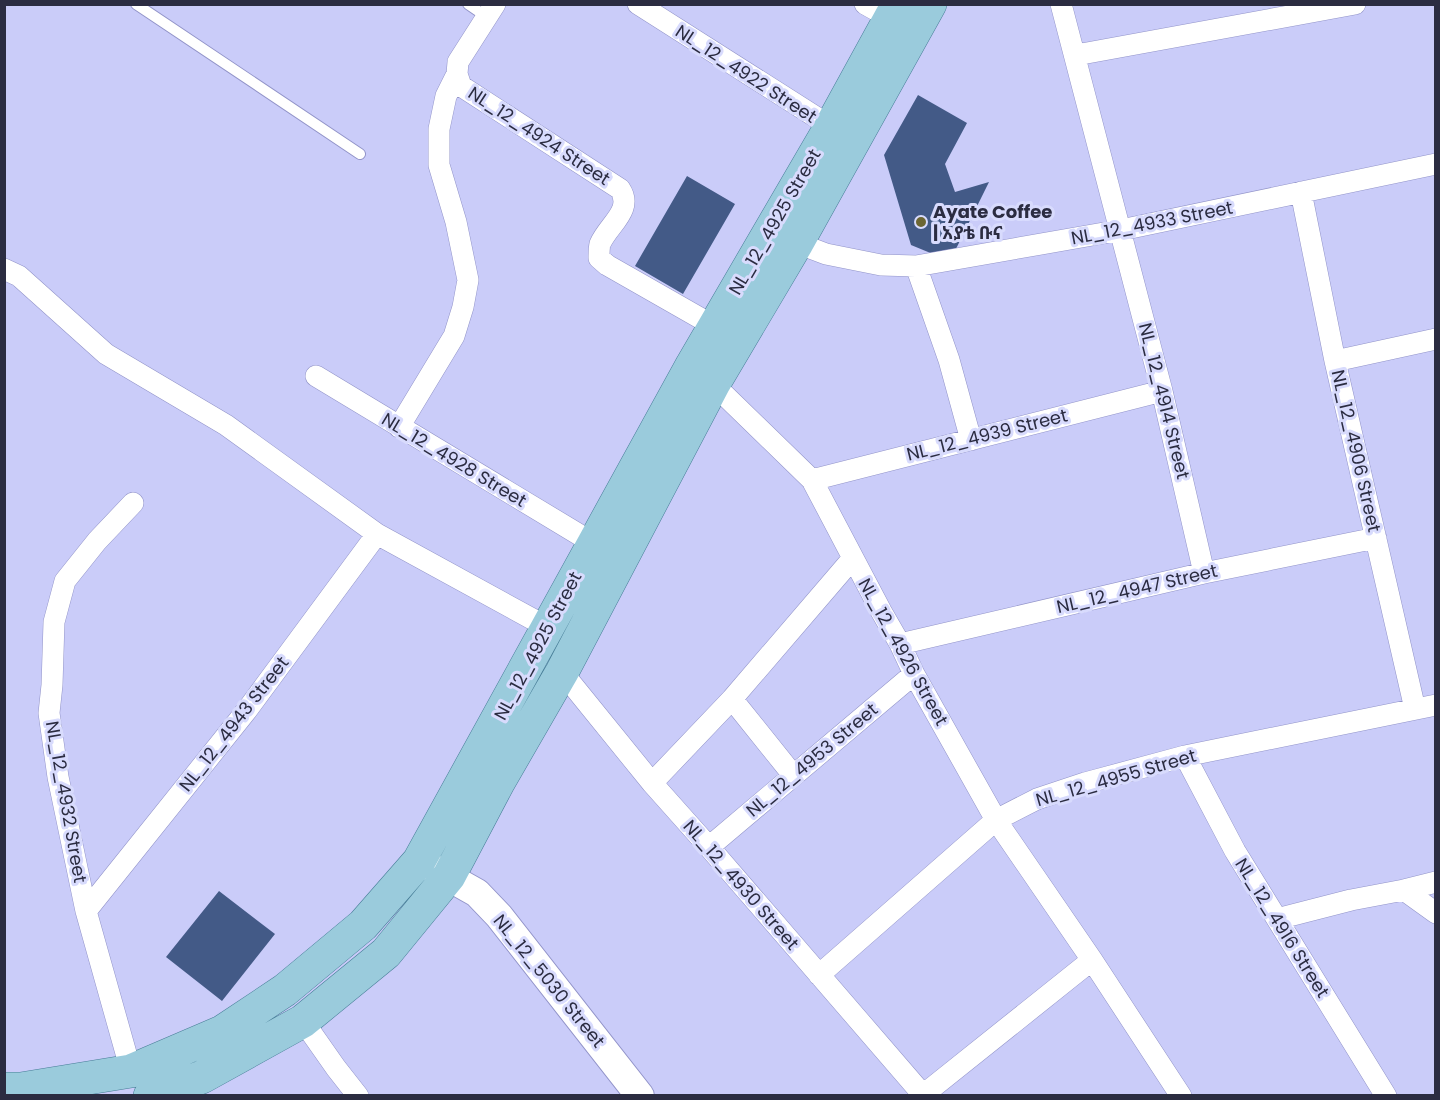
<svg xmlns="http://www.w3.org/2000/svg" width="1440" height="1100" viewBox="0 0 1440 1100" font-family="Poppins,'Noto Sans Ethiopic',sans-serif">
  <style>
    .building { fill: #435a87 }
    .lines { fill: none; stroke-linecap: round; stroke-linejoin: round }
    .lane-casing { stroke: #9294c9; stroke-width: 12 }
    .street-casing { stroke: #9294c9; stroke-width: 22 }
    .secondary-casing { stroke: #9294c9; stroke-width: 30 }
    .primary-casing { stroke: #477d97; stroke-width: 34 }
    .lane { stroke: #fff; stroke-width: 10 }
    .street { stroke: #fff; stroke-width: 21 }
    .secondary { stroke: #fff; stroke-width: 28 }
    .primary { stroke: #9acbdc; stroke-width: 33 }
    .poi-dot { fill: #6c6633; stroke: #d8dbfd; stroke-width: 2 }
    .labels { text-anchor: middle; stroke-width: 6; stroke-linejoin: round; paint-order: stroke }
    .street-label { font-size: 18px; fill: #2b2c41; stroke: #d8dbfd }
    .poi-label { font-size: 18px; font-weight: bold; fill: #2b2c41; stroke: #d8dbfd; text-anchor: start }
  </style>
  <rect width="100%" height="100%" fill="#caccf9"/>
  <path class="building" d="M 918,95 L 967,123 L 945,164 L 955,192 L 989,182 L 950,261 L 911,245 L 884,155 Z
    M 687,176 L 735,204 L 683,294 L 635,266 Z
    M 219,891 L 275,934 L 222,1001 L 166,957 Z"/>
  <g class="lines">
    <g class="lane-casing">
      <path id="lane" d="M 136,4 L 360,154
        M 468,4 L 487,17"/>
    </g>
    <g class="street-casing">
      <path id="street" d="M 638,4 L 841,133
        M 865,4 L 899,23
        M 1061,4 L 1162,391 L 1204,573
        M 1076,55 L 1355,4
        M 457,74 L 461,86 L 620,189 C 634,210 608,225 600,244 C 599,248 599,254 599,258 L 607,265 L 714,326
        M 1301,192 L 1335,361 L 1415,709
        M 797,243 L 826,254 L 881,265 L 916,266 L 1121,230 L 1436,164
        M 916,266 L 949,360 L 971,440
        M 4,269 L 19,276 L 106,354 L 226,425 L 377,534 L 547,627
        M 1335,361 L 1436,339
        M 316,376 L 593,543
        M 706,377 L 812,480 L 881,611 L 900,644 L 914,674 L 996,820 L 1092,960 L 1181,1096
        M 399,427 L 454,336 L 463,307 L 468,280 L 456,222 L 439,165 L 439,129 L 446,96 L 457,74 L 458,62 L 495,4
        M 812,480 L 1162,391
        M 900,644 L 1204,573 L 1376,538
        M 562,672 L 652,783 L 709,847 L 924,1096
        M 732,699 L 793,775
        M 1185,756 L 1235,851 L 1386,1096
        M 652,783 L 732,699 L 853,558
        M 709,847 L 914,674
        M 1404,890 L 1436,882
        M 86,911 L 247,710 L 377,534
        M 1277,919 L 1351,900 L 1404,890 L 1436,913
        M 819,975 L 996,820 L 1037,799 L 1085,783 L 1185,756 L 1436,705
        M 303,1021 L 336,1068 L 358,1096
        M 131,1071 L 86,911 L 58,777 L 49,713 L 52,685 L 54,622 L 65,581 L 97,541 L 133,503
        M 923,1095 L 1092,960"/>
    </g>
    <g class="secondary-casing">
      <path id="secondary" d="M 429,866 L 477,893 L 499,916 L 640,1096"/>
    </g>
    <g class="primary-casing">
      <path id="primary" d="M 4,1089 L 21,1089 L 131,1071 L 222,1032 L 285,990 L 363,925 L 419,861 L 692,365 L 830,128 L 898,4
        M 150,1096 L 202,1077 L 303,1021 L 386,953 L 449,876 L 498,783 L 562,672 L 714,383 L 797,243 L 930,4"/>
    </g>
    <use href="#lane" class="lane"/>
    <use href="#street" class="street"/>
    <use href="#secondary" class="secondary"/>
    <use href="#primary" class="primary"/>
  </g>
  <circle class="poi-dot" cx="921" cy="222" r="6"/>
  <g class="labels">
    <g class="street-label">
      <text transform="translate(746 74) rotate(33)" y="6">NL_12_4922 Street</text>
      <text transform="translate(539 136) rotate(33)" y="6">NL_12_4924 Street</text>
      <text transform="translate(775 222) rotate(-60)" y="6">NL_12_4925 Street</text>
      <text transform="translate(1152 223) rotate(-11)" y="6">NL_12_4933 Street</text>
      <text transform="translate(1164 401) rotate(76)" y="6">NL_12_4914 Street</text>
      <text transform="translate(987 435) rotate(-14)" y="6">NL_12_4939 Street</text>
      <text transform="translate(1356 451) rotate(77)" y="6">NL_12_4906 Street</text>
      <text transform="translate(454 460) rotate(31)" y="6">NL_12_4928 Street</text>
      <text transform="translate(1137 589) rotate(-13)" y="6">NL_12_4947 Street</text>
      <text transform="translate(538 646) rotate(-62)" y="6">NL_12_4925 Street</text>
      <text transform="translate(903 652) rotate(61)" y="6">NL_12_4926 Street</text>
      <text transform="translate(234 724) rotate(-52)" y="6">NL_12_4943 Street</text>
      <text transform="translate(812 760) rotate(-40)" y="6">NL_12_4953 Street</text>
      <text transform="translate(1116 778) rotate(-16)" y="6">NL_12_4955 Street</text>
      <text transform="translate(66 802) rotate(80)" y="6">NL_12_4932 Street</text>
      <text transform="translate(741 885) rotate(49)" y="6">NL_12_4930 Street</text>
      <text transform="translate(1282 928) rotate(58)" y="6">NL_12_4916 Street</text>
      <text transform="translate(549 981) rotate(51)" y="6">NL_12_5030 Street</text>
    </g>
    <g class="poi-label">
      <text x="933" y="218">Ayate Coffee<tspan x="933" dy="21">| አያቴ ቡና</tspan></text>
    </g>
  </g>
  <rect width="1440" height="1100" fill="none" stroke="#2b2c41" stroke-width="12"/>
</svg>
